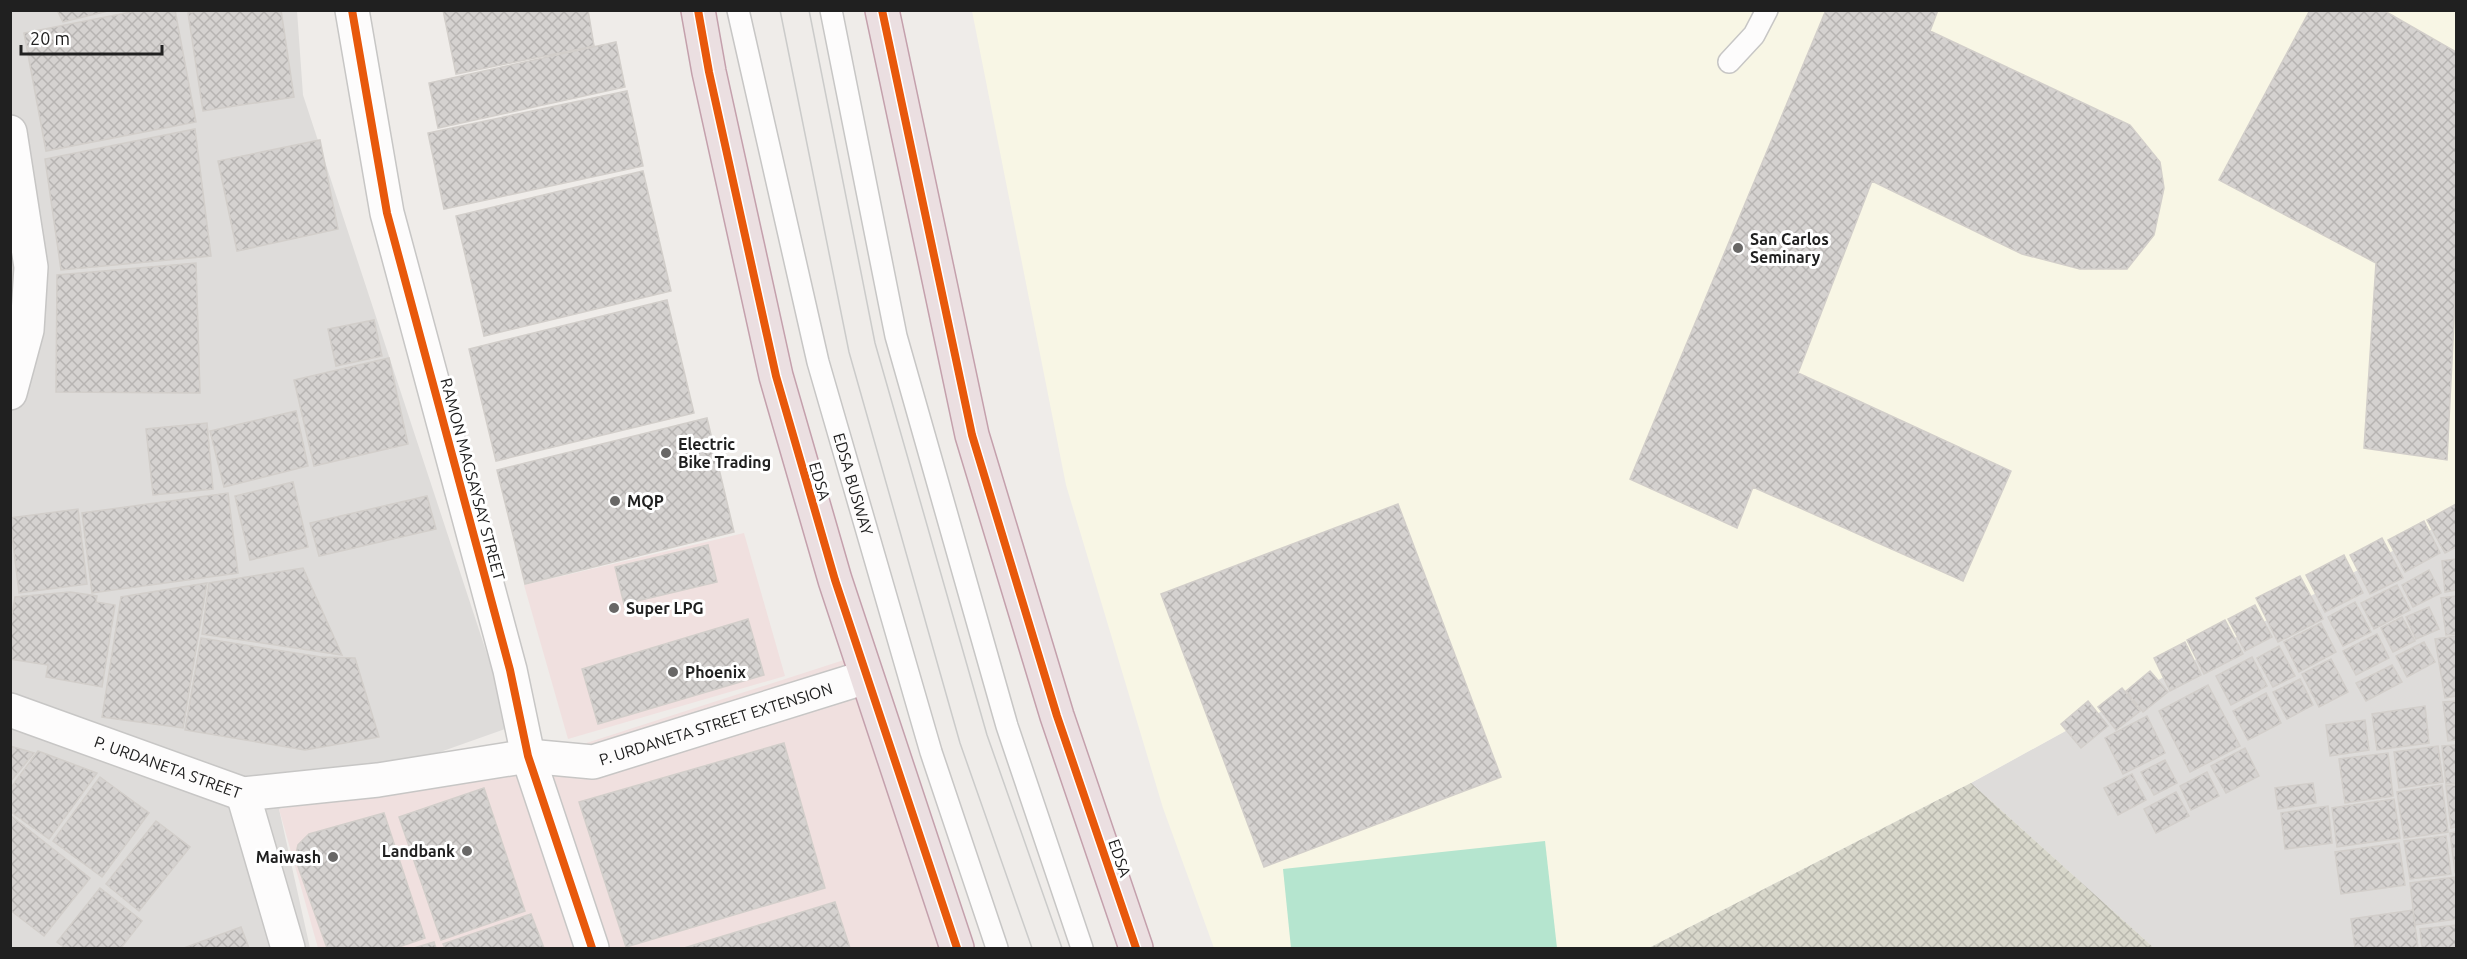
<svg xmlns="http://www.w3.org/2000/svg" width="2467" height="959" viewBox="0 0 2467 959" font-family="Ubuntu,sans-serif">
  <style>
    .residential { fill: #dedcda }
    .commercial { fill: #f0e0df }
    .education { fill: #f8f6e5 }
    .construction { fill: url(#construction-cross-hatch) }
    .pitch { fill: #b5e5cf }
    .building { fill: url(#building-cross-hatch); stroke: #d2ceca; stroke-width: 1.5 }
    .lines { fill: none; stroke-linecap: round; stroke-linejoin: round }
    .lane-casing { stroke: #c7c6c5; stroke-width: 24 }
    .street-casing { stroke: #c7c6c5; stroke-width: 36 }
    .highway-casing { stroke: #c4a0ac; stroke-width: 36 }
    .lane { stroke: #fdfcfc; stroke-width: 21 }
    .street { stroke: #fdfcfc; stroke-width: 33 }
    .highway { stroke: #ebdfe1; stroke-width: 33 }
    .tram { stroke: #cbcbca; stroke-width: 1.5 }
    .cycleway-casing { stroke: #fff; stroke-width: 11 }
    .cycleway { stroke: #e8590c; stroke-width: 8 }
    .poi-dot { fill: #686766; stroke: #fff; stroke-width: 2 }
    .labels { text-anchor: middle; stroke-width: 6; stroke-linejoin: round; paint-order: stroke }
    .poi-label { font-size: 16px; font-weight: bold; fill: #202020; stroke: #fff; text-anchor: start }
    .street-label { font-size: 16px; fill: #202020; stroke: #fff }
  </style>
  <defs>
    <pattern id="construction-cross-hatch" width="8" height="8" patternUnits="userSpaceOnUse" patternTransform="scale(1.5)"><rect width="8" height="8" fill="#d8d7cb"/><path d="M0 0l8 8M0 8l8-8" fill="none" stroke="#b9b8ae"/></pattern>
    <pattern id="building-cross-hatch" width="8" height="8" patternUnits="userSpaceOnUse" patternTransform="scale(1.5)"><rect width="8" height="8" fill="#d5d2d0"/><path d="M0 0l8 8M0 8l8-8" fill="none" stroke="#b7b4b2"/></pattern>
  </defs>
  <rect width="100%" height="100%" fill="#efece9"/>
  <path class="residential" d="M 10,11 L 297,11 L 303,95 L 511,727 L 279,809 L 310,948 L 11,948 Z
    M 2456,516 L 2456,948 L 2154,948 L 1971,783 Z"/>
  <path class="commercial" d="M 744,533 L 785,676 L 568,739 L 524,585 Z
    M 844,660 L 950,948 L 318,948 L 279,809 L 512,767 Z"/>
  <path class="education" d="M 972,11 L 2456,11 L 2456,516 L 1971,783 L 1649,948 L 1214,948 L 1163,808 L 1066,485 Z"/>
  <path class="construction" d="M 1971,783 L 2154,948 L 1649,948 Z"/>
  <path class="pitch" d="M 1545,841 L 1557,948 L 1291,948 L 1283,869 Z"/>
  <path class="building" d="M 57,10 L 112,10 L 63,22 Z
    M 141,10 L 175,10 L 196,122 L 46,151 L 24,33 Z
    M 202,10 L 281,10 L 294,97 L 203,111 L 188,13 Z
    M 443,10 L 588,10 L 594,46 L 456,74 Z
    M 1826,10 L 1938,10 L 1930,31 L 2130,125 L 2160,162 L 2164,188 L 2154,235 L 2127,269 L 2080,269 L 2022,254 L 1872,181 L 1798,373 L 2011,471 L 1963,581 L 1753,487 L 1737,528 L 1630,479 Z
    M 2310,10 L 2383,10 L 2456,52 L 2456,281 L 2447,460 L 2364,448 L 2376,263 L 2219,180 Z
    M 616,42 L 625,87 L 438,128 L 429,83 Z
    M 627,91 L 643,166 L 444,209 L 428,133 Z
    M 195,129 L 211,256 L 61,270 L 45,159 Z
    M 320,140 L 338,229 L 237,251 L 218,161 Z
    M 643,171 L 671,291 L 484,336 L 456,216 Z
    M 196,263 L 200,393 L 56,392 L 57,275 Z
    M 667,300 L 694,413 L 496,461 L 469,349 Z
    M 374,320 L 382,356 L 336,366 L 328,329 Z
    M 389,358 L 408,444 L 314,466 L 294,380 Z
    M 296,411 L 308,466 L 224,487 L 210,431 Z
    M 707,418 L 734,532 L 525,584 L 497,470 Z
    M 207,423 L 213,489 L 153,495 L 146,429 Z
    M 293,482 L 308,547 L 250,560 L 235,496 Z
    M 228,493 L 238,573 L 92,593 L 82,513 Z
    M 427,496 L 436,529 L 319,556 L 310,523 Z
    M 1398,504 L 1501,777 L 1264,867 L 1161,594 Z
    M 2456,504 L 2456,547 L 2445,553 L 2427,520 Z
    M 78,509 L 87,584 L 19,593 L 10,518 Z
    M 2424,521 L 2440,553 L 2405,572 L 2388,540 Z
    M 2382,538 L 2403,578 L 2370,594 L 2350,555 Z
    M 708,545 L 717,582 L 624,604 L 615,567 Z
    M 2344,555 L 2363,593 L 2325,612 L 2306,575 Z
    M 2456,559 L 2456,590 L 2445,592 L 2442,561 Z
    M 303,568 L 342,655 L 202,634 L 209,583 Z
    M 2429,570 L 2441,593 L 2413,607 L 2402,585 Z
    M 2300,576 L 2323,619 L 2278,642 L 2256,598 Z
    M 207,583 L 183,728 L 102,717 L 121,597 Z
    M 2397,585 L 2410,610 L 2374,629 L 2361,603 Z
    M 70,592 L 97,596 L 96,602 L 115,605 L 102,687 L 46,677 L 48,665 L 10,659 L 10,626 L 15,597 Z
    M 2456,596 L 2456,634 L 2446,635 L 2441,598 Z
    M 2355,602 L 2371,632 L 2343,646 L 2328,617 Z
    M 2255,605 L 2272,637 L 2245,651 L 2228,619 Z
    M 2429,607 L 2439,629 L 2416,639 L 2406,617 Z
    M 2402,617 L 2415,641 L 2393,652 L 2381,628 Z
    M 748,619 L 764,675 L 598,724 L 582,669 Z
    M 2225,620 L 2243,654 L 2204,674 L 2187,640 Z
    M 2321,623 L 2336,652 L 2299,672 L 2284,642 Z
    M 2377,634 L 2389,658 L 2356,675 L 2343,651 Z
    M 2456,636 L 2456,696 L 2445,698 L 2435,639 Z
    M 201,638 L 321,657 L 355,658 L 379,737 L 305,750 L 185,730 Z
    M 2185,642 L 2201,675 L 2170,691 L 2154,658 Z
    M 2424,642 L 2435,662 L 2407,677 L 2396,656 Z
    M 2279,646 L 2295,676 L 2273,687 L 2257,658 Z
    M 2252,657 L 2267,686 L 2231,705 L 2216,676 Z
    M 2331,659 L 2348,692 L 2319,707 L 2302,674 Z
    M 2392,665 L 2402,682 L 2366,701 L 2356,683 Z
    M 2150,671 L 2168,692 L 2143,712 L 2126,691 Z
    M 2300,679 L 2313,705 L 2287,719 L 2273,692 Z
    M 2208,685 L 2240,746 L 2190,772 L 2159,711 Z
    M 2122,688 L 2140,711 L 2116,730 L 2098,707 Z
    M 2266,693 L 2281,723 L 2248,740 L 2233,711 Z
    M 2088,701 L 2108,726 L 2081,748 L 2061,724 Z
    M 2456,701 L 2456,740 L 2448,741 L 2443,702 Z
    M 2425,706 L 2429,743 L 2377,750 L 2372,714 Z
    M 2147,716 L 2165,753 L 2123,774 L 2105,738 Z
    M 2365,720 L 2369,750 L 2330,756 L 2326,725 Z
    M 784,743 L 825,888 L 626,947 L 579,802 Z
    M 2456,745 L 2456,783 L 2446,784 L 2442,746 Z
    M 10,746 L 34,753 L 10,782 Z
    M 2438,746 L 2443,782 L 2399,788 L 2394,752 Z
    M 2245,748 L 2259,776 L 2226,793 L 2211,766 Z
    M 38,751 L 97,773 L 49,839 L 10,811 L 10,789 Z
    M 2388,753 L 2393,796 L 2345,803 L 2339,759 Z
    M 2165,760 L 2177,783 L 2154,795 L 2141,772 Z
    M 2207,772 L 2219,796 L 2191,810 L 2180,786 Z
    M 2132,774 L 2146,800 L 2118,815 L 2104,788 Z
    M 100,777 L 149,813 L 102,877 L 53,841 Z
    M 2313,783 L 2316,803 L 2278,809 L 2275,788 Z
    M 2442,785 L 2448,832 L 2404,838 L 2397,792 Z
    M 2456,785 L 2456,827 L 2451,828 L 2446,786 Z
    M 484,788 L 525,911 L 441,940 L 399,817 Z
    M 2176,792 L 2189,816 L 2156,833 L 2144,809 Z
    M 2394,799 L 2400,838 L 2337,847 L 2332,808 Z
    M 2328,806 L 2332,843 L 2285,849 L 2281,813 Z
    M 384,813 L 425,938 L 396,948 L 327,948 L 295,858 L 298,845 L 309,834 Z
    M 10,815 L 90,878 L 44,936 L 10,910 Z
    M 156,821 L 190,847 L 139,911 L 106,884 Z
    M 2456,832 L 2456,871 L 2455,872 L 2450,833 Z
    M 2446,836 L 2451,874 L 2410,879 L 2404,841 Z
    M 2399,843 L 2405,885 L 2341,894 L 2335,852 Z
    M 2455,877 L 2456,919 L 2415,925 L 2410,883 Z
    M 100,888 L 142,921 L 121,948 L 65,948 L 57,942 Z
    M 835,902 L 850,948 L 684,948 Z
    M 2413,910 L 2418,948 L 2355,948 L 2351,919 Z
    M 531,914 L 544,948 L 445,948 L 443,944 Z
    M 2456,925 L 2456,948 L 2422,948 L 2420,929 Z
    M 241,927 L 249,948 L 184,948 Z
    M 434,942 L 436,948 L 414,948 Z"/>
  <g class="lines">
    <g class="lane-casing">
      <g id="lane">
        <path id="s1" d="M 738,10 L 818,362 L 931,752 L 997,948"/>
        <path d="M 831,10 L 896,336 L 1007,726 L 1082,948"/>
        <path d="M 1729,62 L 1754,35 L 1767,10"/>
      </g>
    </g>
    <g class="street-casing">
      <g id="street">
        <path d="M 352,10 L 387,213 L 510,670 L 528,756 L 592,948"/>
        <path d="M 10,132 L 31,267 L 27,330 L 10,393"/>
        <path id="s2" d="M 10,710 L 243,794 L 378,780 L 528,756 L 593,762 L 866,677"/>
        <path d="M 243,794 L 288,948"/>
      </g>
    </g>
    <g class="highway-casing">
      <path id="highway" d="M 698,10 L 709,72 L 776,376 L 835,580 L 957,948
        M 882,10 L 972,435 L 1057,716 L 1136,948"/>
    </g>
    <use href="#lane" class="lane"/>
    <use href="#street" class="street"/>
    <use href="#highway" class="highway"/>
    <path class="tram" d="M 780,10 L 849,352 L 960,743 L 1032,948
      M 809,10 L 875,343 L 987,735 L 1062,948"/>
    <g class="cycleway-casing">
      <path id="cycleway" d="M 352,10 L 387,213 L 510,670 L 528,756 L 592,948
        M 698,10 L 709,72 L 776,376 L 835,580 L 957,948
        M 882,10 L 972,435 L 1057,716 L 1136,948"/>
    </g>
    <use href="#cycleway" class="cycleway"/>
  </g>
  <g class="poi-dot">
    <circle cx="1738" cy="248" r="6"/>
    <circle cx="666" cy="453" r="6"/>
    <circle cx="615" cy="501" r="6"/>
    <circle cx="614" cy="608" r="6"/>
    <circle cx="673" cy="672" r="6"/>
    <circle cx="467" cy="851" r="6"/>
    <circle cx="333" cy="857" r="6"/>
  </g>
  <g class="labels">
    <g class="poi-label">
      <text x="1750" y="245">San Carlos<tspan x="1750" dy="18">Seminary</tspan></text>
      <text x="678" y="450">Electric<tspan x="678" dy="18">Bike Trading</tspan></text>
      <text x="627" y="507">MQP</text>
      <text x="626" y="614">Super LPG</text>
      <text x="685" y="678">Phoenix</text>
      <text x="455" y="857" text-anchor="end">Landbank</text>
      <text x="321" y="863" text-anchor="end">Maiwash</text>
    </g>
    <g class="street-label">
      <text transform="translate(473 479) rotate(75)" y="6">RAMON MAGSAYSAY STREET</text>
      <text transform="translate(820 481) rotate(74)" y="6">EDSA</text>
      <text dy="6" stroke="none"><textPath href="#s1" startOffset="488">EDSA BUSWAY</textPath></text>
      <text dy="6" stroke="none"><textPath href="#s2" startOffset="729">P. URDANETA STREET EXTENSION</textPath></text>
      <text dy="6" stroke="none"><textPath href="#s2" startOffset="168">P. URDANETA STREET</textPath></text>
      <text transform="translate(1120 858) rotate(71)" y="6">EDSA</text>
    </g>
  </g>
  <rect width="2467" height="959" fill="none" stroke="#202020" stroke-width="24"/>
  <path d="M21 45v9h141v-9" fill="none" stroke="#202020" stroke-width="3"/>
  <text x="30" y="45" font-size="18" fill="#202020" stroke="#ffffff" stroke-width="4.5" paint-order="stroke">20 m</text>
</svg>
